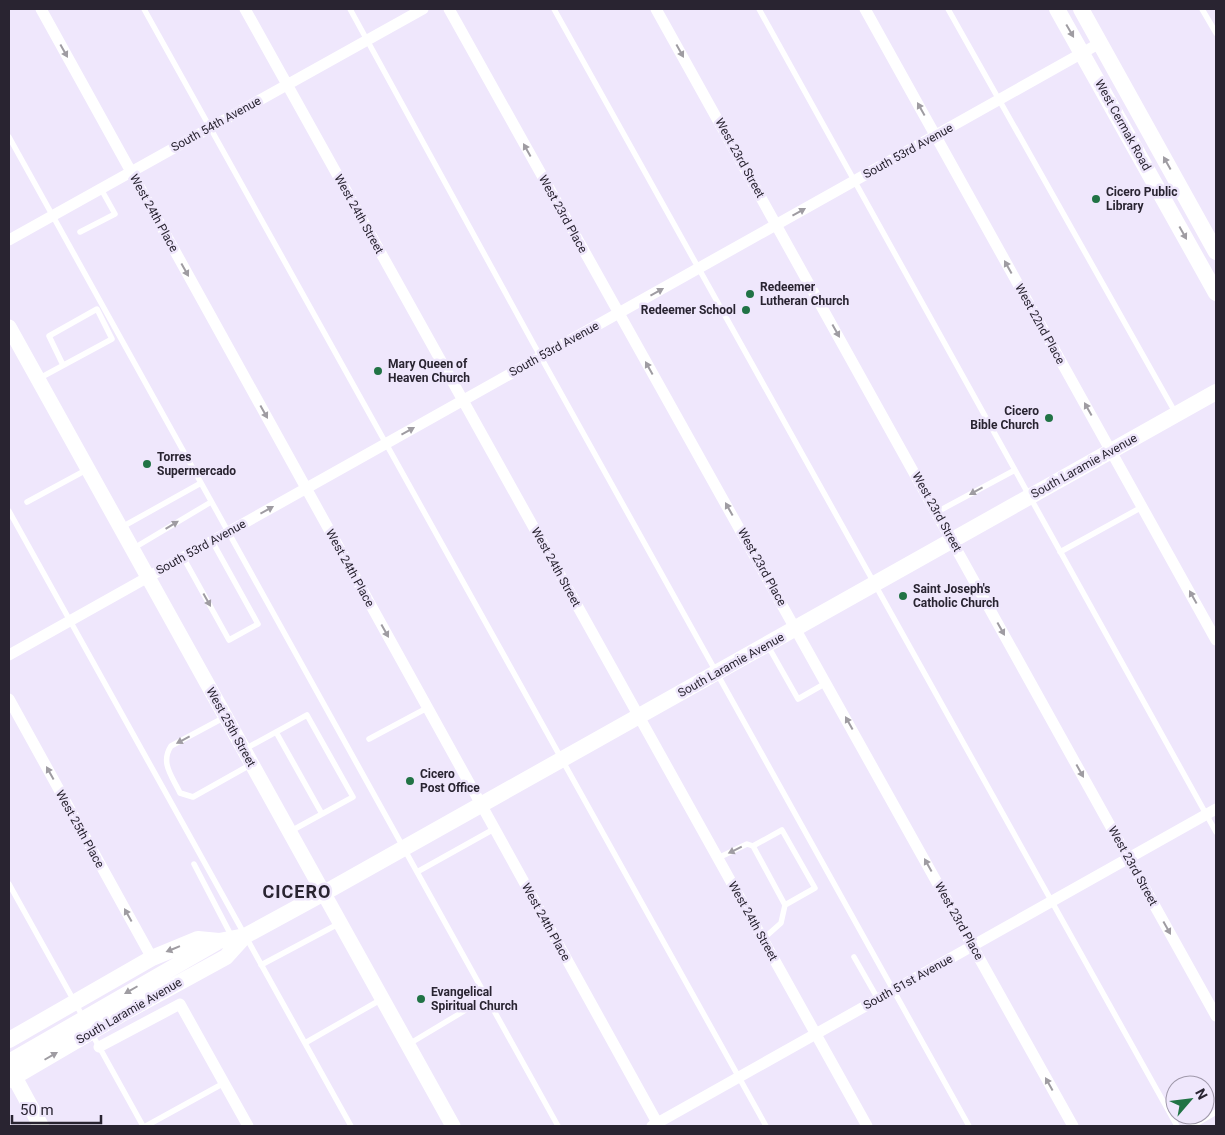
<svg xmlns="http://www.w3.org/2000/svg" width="1225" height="1135" viewBox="0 0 1225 1135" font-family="Roboto,sans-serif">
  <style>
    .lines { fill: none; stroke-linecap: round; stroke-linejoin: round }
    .service { stroke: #fff; stroke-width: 5.5 }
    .minor { stroke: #fff; stroke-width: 11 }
    .tertiary { stroke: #fff; stroke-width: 15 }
    .secondary { stroke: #fff; stroke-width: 16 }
    .oneway { fill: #9f9ca2 }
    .poi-dot { fill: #217345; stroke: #efe7fc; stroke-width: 2 }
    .labels { text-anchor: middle; stroke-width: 5; stroke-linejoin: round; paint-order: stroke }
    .street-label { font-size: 12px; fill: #292431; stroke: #efe7fc }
    .poi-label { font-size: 12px; font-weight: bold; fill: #292431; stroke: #efe7fc; text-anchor: start }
    .district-label { font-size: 18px; font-weight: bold; letter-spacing: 1px; fill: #292431; stroke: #efe7fc }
  </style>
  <rect width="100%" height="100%" fill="#efe7fc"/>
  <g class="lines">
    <path class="service" d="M 144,9 L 766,1126
      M 350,9 L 533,343 L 969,1126
      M 554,9 L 1177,1126
      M 759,9 L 1216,832
      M 948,9 L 1175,412
      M 1202,9 L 1216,33
      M 9,137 L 558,1126
      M 80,232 L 115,214 L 101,189
      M 38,379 L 112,339 L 97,309 L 49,336 L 63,365
      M 27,502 L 88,469
      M 9,511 L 351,1126
      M 937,512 L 1015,470
      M 122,527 L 201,483
      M 134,548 L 211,502
      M 1060,552 L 1142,507
      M 183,557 L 229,640 L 258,624 L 212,541
      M 768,646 L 798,699 L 826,683
      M 225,717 L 171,746 C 160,763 172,776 180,793 L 193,797 L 250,765
      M 276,732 L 322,814
      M 369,739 L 427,708
      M 245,749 L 307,715 L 353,797 L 291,831
      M 753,846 L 785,905 L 781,923 L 763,939
      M 718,858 L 747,844 L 753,846 L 782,830 L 815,888 L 785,905
      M 194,864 L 232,937
      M 417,872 L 494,829
      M 9,884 L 83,1017
      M 854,957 L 878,999
      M 261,965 L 340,923
      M 92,1034 L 143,1126
      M 305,1043 L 382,999
      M 409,1044 L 464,1011
      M 146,1126 L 224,1083
      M 1192,1126 L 1216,1112"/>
    <path class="minor" d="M 41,9 L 659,1126
      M 245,9 L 867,1126
      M 449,9 L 1073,1126
      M 656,9 L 1216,1016
      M 865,9 L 1216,640
      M 9,240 L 423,9
      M 9,655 L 1100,43
      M 9,699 L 152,958
      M 99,1047 L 180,1004 L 248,1126
      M 652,1126 L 1216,809"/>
    <path class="tertiary" d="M 9,327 L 453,1126"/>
    <path class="secondary" d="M 1057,9 L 1216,293
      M 1081,9 L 1216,252
      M 9,1040 L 152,958 L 198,939 L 219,941
      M 9,1062 L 219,941 L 245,936 L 324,893 L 1216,392
      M 10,1069 L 41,1126
      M 9,1080 L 120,1015 L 226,957 L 245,936"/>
  </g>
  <defs><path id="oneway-solid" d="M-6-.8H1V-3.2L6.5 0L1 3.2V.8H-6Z" transform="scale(1.25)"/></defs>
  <g class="oneway">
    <use href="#oneway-solid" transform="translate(1070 31) rotate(60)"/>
    <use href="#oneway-solid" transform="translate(64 51) rotate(61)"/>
    <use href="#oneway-solid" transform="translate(680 51) rotate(61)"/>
    <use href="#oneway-solid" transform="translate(921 109) rotate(-119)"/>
    <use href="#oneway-solid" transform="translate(527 150) rotate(-119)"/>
    <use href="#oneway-solid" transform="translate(1167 163) rotate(-119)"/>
    <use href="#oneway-solid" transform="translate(799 212) rotate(-29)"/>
    <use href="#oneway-solid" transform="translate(1183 233) rotate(61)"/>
    <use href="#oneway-solid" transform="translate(1008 267) rotate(-119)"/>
    <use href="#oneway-solid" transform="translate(185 270) rotate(61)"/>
    <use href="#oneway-solid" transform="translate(657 292) rotate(-29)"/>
    <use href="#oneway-solid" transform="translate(836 331) rotate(61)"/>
    <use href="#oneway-solid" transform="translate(649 368) rotate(-119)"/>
    <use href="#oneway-solid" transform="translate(1088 409) rotate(-119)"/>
    <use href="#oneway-solid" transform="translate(264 412) rotate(61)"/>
    <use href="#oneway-solid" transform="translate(408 431) rotate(-29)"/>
    <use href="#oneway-solid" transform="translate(976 491) rotate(151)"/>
    <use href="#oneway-solid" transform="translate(729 509) rotate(-119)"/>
    <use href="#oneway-solid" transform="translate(267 510) rotate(-29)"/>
    <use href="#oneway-solid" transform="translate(172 525) rotate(-31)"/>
    <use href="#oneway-solid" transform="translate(1193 597) rotate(-119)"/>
    <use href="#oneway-solid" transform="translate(207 600) rotate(61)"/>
    <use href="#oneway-solid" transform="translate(1001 629) rotate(61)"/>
    <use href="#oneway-solid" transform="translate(385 631) rotate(61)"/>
    <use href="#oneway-solid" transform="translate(849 723) rotate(-119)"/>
    <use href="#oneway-solid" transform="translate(183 740) rotate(152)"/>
    <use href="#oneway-solid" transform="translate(1080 771) rotate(61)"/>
    <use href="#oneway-solid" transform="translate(50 773) rotate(-119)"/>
    <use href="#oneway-solid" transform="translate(735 850) rotate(154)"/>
    <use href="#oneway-solid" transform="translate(928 865) rotate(-119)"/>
    <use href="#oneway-solid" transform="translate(128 915) rotate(-119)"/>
    <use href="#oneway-solid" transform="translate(1167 928) rotate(61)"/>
    <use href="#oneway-solid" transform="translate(173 949) rotate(158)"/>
    <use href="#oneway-solid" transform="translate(131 990) rotate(150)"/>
    <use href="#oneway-solid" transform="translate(51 1056) rotate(-30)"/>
    <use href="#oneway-solid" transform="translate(1049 1084) rotate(-119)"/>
  </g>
  <g class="poi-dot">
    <circle cx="1096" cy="199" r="5"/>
    <circle cx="750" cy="294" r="5"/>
    <circle cx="746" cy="310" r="5"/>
    <circle cx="378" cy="371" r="5"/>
    <circle cx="1049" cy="418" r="5"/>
    <circle cx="147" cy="464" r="5"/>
    <circle cx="903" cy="596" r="5"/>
    <circle cx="410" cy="781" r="5"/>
    <circle cx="421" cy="999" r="5"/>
  </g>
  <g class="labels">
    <g class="street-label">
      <text transform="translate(216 124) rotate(-29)" y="4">South 54th Avenue</text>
      <text transform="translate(1123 125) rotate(61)" y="4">West Cermak Road</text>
      <text transform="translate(908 151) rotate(-29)" y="4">South 53rd Avenue</text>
      <text transform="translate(740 158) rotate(61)" y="4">West 23rd Street</text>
      <text transform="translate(154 213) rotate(61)" y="4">West 24th Place</text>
      <text transform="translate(359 214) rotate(61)" y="4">West 24th Street</text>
      <text transform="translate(563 214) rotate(61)" y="4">West 23rd Place</text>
      <text transform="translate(1040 324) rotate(61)" y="4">West 22nd Place</text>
      <text transform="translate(554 349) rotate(-29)" y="4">South 53rd Avenue</text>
      <text transform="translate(1084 466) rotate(-29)" y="4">South Laramie Avenue</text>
      <text transform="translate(937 512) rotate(61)" y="4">West 23rd Street</text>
      <text transform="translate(201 547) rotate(-29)" y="4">South 53rd Avenue</text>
      <text transform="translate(556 567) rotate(61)" y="4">West 24th Street</text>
      <text transform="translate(762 567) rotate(61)" y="4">West 23rd Place</text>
      <text transform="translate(350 568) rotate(61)" y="4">West 24th Place</text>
      <text transform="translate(731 665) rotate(-29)" y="4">South Laramie Avenue</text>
      <text transform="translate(231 727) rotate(61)" y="4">West 25th Street</text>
      <text transform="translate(80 829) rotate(61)" y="4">West 25th Place</text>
      <text transform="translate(1133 866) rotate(61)" y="4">West 23rd Street</text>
      <text transform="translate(753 921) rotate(61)" y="4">West 24th Street</text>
      <text transform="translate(959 921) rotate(61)" y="4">West 23rd Place</text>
      <text transform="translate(546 922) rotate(61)" y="4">West 24th Place</text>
      <text transform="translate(908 982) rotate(-29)" y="4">South 51st Avenue</text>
      <text transform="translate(129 1011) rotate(-30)" y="4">South Laramie Avenue</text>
    </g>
    <g class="poi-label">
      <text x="1106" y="196">Cicero Public<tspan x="1106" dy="14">Library</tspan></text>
      <text x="760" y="291">Redeemer<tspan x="760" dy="14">Lutheran Church</tspan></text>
      <text x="736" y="314" text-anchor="end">Redeemer School</text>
      <text x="388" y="368">Mary Queen of<tspan x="388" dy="14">Heaven Church</tspan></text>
      <text x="1039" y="415" text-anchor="end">Cicero<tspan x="1039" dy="14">Bible Church</tspan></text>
      <text x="157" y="461">Torres<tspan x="157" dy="14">Supermercado</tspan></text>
      <text x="913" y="593">Saint Joseph's<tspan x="913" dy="14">Catholic Church</tspan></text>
      <text x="420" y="778">Cicero<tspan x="420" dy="14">Post Office</tspan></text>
      <text x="431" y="996">Evangelical<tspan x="431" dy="14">Spiritual Church</tspan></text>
    </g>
    <g class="district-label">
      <text x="297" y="898">CICERO</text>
    </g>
  </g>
  <rect width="1225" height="1135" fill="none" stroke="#292431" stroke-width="20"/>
  <g transform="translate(1190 1100) rotate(62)"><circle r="24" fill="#efe7fc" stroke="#a099ab"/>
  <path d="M0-4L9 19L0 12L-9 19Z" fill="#217345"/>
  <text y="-8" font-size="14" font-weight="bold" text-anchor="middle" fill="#292431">N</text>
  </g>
  <path d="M12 1115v8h89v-8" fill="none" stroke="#292431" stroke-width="2.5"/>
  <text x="20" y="1115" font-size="15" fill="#292431" stroke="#efe7fc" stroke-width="4" paint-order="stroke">50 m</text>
</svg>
